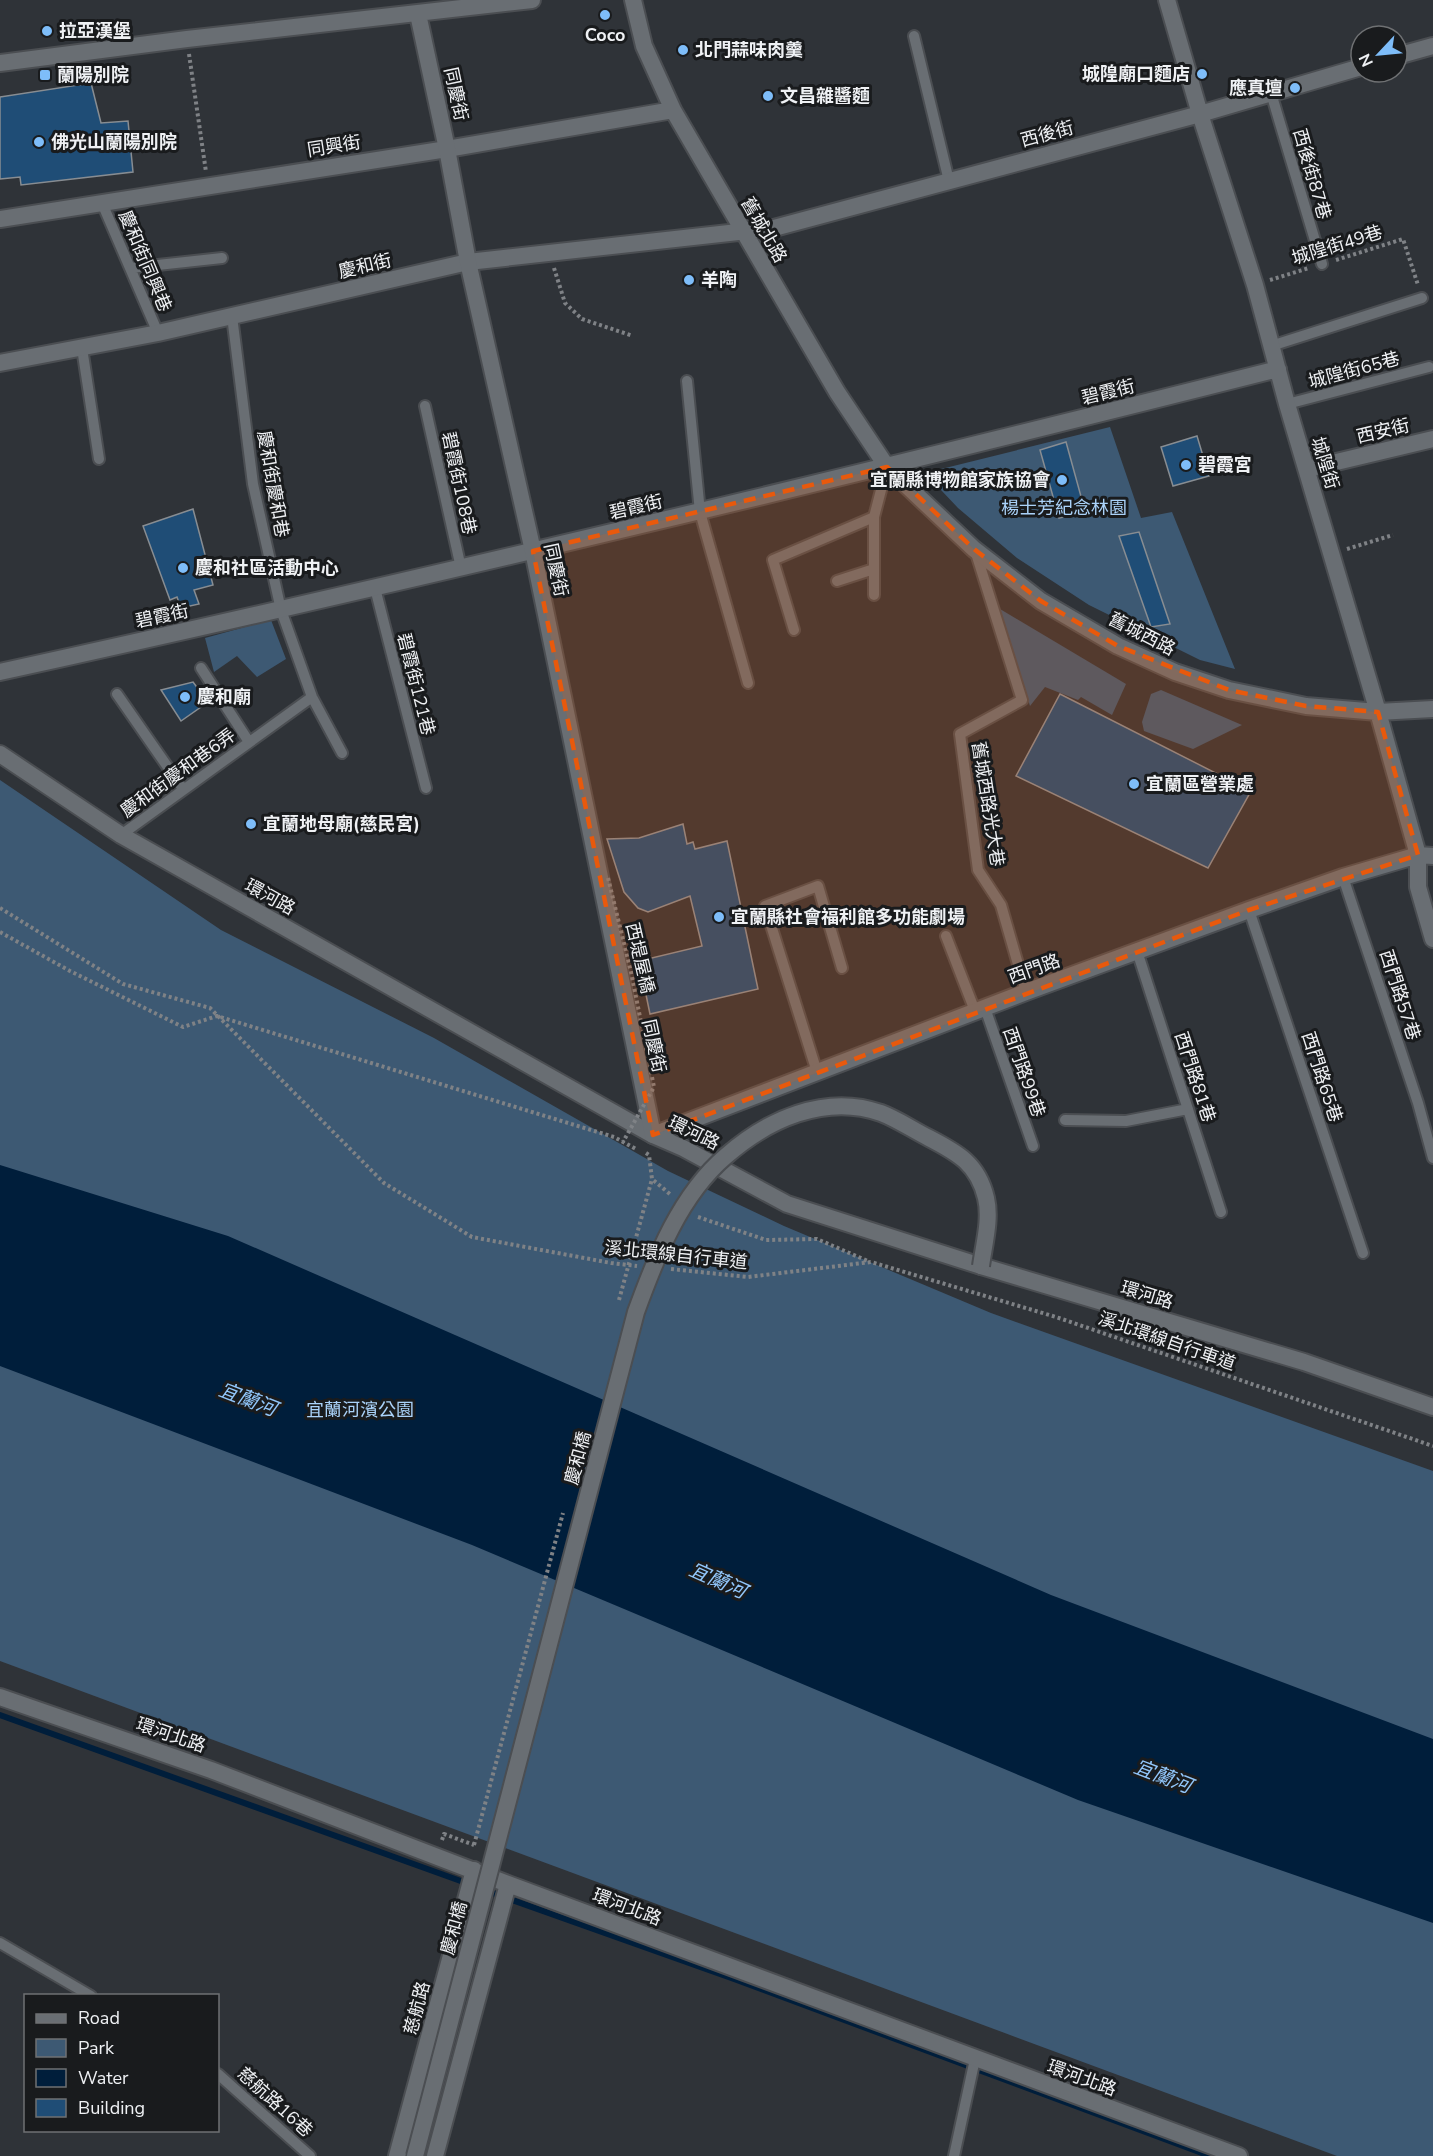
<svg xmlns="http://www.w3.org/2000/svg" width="1433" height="2156" viewBox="0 0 1433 2156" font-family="'Nunito Sans','Noto Sans TC',sans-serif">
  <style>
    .green { fill: #3d5973 }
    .water { fill: #001e3b }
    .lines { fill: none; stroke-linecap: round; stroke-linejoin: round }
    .stream { stroke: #001e3b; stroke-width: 6 }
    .building { fill: #1f4d76; stroke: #888d92; stroke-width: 1.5 }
    .service-casing { stroke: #4b4e52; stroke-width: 14 }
    .minor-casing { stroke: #4b4e52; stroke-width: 20 }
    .tertiary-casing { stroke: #4b4e52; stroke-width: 20 }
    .path { stroke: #7f8286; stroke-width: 4; stroke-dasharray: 3 3; stroke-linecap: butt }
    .service { stroke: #696e73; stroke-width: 10 }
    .minor { stroke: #696e73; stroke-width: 16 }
    .tertiary { stroke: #696e73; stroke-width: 16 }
    .tertiary-bridge-casing { stroke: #4b4e52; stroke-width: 20; stroke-linecap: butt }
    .path-bridge { stroke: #7f8286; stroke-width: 4; stroke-dasharray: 3 3; stroke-linecap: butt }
    .tertiary-bridge { stroke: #696e73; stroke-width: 16 }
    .marked { fill: #e8590c; fill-opacity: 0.2; stroke: #e8590c; stroke-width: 4.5; stroke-dasharray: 12 8; stroke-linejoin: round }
    .poi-dot { fill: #7ebdf9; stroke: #191b1d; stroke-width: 2 }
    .labels { text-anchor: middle; stroke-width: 6; stroke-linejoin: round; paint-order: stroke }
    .poi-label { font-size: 18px; font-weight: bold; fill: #eff1f4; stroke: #191b1d; text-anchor: start }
    .street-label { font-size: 18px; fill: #eff1f4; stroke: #191b1d }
    .park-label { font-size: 18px; fill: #aad2f9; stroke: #191b1d }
    .water-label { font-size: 20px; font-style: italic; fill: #91c6fa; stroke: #191b1d }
  </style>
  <rect width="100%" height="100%" fill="#2f3338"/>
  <path class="green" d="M 1110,427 L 1141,518 L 1172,512 L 1235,669 L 1200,660 L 1089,605 L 1017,558 L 958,508 L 925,473 Z
    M 1000,609 L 1126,684 L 1112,715 L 1081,697 L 1078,700 L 1045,687 L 1030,706 Z
    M 271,620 L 286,659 L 257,677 L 237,656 L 214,672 L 205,638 Z
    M 1161,690 L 1242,725 L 1193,749 L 1144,731 L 1142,722 L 1151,694 Z
    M 0,780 L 221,930 L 434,1038 L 668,1171 L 784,1226 L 991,1313 L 1433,1471 L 1433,2156 L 1337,2156 L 0,1661 Z"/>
  <path class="water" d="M 0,1165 L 228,1236 L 1051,1595 L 1433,1739 L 1433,1923 L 1078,1800 L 472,1545 L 0,1366 Z"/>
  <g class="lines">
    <path class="stream" d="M 0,1715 L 469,1884
      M 487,1891 L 734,1979 L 1210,2156"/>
  </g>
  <path class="building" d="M 91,83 L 101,123 L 128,121 L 133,172 L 21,185 L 20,177 L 0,179 L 0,97 Z
    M 1197,436 L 1209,476 L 1173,486 L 1161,447 Z
    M 1066,442 L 1085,511 L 1059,518 L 1040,450 Z
    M 193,509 L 213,585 L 194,590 L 199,604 L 181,608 L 177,597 L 170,600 L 143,526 Z
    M 1139,532 L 1170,624 L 1151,627 L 1119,536 Z
    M 193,682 L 208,702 L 181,721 L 161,690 Z
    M 1060,694 L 1251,791 L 1208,868 L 1016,776 Z
    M 683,824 L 687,844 L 693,842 L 695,849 L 727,841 L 758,989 L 650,1014 L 639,961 L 702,946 L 690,896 L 648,912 L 638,908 L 624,892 L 607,839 L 639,838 Z"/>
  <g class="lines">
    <g class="service-casing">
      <path id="service" d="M 914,36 L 949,181
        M 1271,93 L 1322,264
        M 102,203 L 158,333
        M 130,268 L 222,258
        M 232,316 L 253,484 L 281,610 L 312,697 L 342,753
        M 1271,346 L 1422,298
        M 82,348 L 99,459
        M 687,381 L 700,512 L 748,683
        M 1287,404 L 1429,367
        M 425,406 L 461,568
        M 874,517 L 874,595
        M 975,550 L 1022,700 L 960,734 L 978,870 L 1001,905 L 1026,992
        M 837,581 L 874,569
        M 375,588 L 426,788
        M 794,630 L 773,560 L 874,517 L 887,467
        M 201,668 L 249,742
        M 117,694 L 183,789
        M 121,835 L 312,697
        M 1343,877 L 1418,1103 L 1433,1158
        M 1249,910 L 1363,1253
        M 946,936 L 975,1011
        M 1137,951 L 1221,1212
        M 985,1008 L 1033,1146
        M 817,1072 L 765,906 L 818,886 L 842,968
        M 1065,1120 L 1126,1121 L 1188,1109
        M 0,1943 L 91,1996
        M 218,2074 L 310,2156
        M 954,2156 L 975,2059"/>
    </g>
    <g class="minor-casing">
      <path id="minor" d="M 633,0 L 644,46 L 673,110 L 837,392 L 887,467 L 974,549 L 1041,601 L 1118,646 L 1175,672 L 1229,690 L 1306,706 L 1378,712 L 1433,709
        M 1167,0 L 1200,114 L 1255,285 L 1287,404 L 1378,712 L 1418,855 L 1418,887 L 1433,939
        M 1397,56 L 1433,46
        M 0,219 L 447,149 L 673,110
        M 0,363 L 158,333 L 468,262 L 774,228 L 1200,114 L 1361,67
        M 1307,469 L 1433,439
        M 0,672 C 428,578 853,476 1278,369
        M 0,754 L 121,835 L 653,1135 L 1026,992 L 1249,910 L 1343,877 L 1418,855 L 1433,856
        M 981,1266 L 1304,1362 L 1433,1407
        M 0,1697 L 211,1770 L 508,1884 L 1239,2156
        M 397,2156 L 474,1870
        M 435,2156 L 508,1884"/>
    </g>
    <g class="tertiary-casing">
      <path id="tertiary" d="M 418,14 L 447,149 L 468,262 L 533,551 L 653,1135 L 683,1148 L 787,1204 L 981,1266
        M 0,63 L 187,39 L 532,0"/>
    </g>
    <path class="path" d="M 189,54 L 206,172
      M 1336,260 L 1403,239 L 1418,285
      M 554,268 L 565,303 L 582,319 L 633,336
      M 1270,280 L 1309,268
      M 1347,549 L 1393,535
      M 0,908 L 123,984 L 210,1008 L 384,1183 L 472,1237 L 611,1263 L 637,1266
      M 0,932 L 70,971 L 183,1027 L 217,1016 L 614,1137 L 636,1149
      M 646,1153 L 649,1155 L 652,1179 L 671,1195
      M 698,1217 L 766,1240 L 817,1239 L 870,1262
      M 671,1269 L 748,1277 L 871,1262 L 1056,1317 L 1433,1446
      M 442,1840 L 444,1834 L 474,1845"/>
    <use href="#service" class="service"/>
    <use href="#minor" class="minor"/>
    <use href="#tertiary" class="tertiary"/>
    <g class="tertiary-bridge-casing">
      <path id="tertiary-bridge" d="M 415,2156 L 636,1312 C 656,1257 680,1195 726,1156 C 767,1120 825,1093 881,1113 C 897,1119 913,1130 929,1138 C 958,1153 978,1164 986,1198 C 991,1219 984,1244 981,1266"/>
    </g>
    <path class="path-bridge" d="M 608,878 L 631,972 L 654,1087 L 623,1142
      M 619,1300 L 652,1179
      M 474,1845 L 563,1513"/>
    <use href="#tertiary-bridge" class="tertiary-bridge"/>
  </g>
  <path class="marked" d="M 887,467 L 974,549 L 1041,601 L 1118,646 L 1229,690 L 1306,706 L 1378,712 L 1418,855 L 1249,910 L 653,1135 L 533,551 Z"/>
  <g class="poi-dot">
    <circle cx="605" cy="15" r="6"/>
    <circle cx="47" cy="31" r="6"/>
    <circle cx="683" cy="50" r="6"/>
    <circle cx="1202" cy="74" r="6"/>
    <rect x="39" y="69" width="12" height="12" rx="3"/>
    <circle cx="1295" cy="88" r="6"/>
    <circle cx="768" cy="96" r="6"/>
    <circle cx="39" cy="142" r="6"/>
    <circle cx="689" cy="280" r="6"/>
    <circle cx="1186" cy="465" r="6"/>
    <circle cx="1062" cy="480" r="6"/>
    <circle cx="183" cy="568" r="6"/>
    <circle cx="185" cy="697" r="6"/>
    <circle cx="1134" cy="784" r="6"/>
    <circle cx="251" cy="824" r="6"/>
    <circle cx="719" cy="917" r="6"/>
  </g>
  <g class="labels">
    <g class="poi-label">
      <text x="59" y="37">拉亞漢堡</text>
      <text x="605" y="41" text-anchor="middle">Coco</text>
      <text x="695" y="56">北門蒜味肉羹</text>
      <text x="1190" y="80" text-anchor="end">城隍廟口麵店</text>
      <text x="57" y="81">蘭陽別院</text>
      <text x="1283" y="94" text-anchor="end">應真壇</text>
      <text x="780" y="102">文昌雜醬麵</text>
      <text x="51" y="148">佛光山蘭陽別院</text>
      <text x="701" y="286">羊陶</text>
      <text x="1198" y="471">碧霞宮</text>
      <text x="1050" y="486" text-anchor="end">宜蘭縣博物館家族協會</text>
      <text x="195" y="574">慶和社區活動中心</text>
      <text x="197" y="703">慶和廟</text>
      <text x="1146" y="790">宜蘭區營業處</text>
      <text x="263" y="830">宜蘭地母廟(慈民宮)</text>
      <text x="731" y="923">宜蘭縣社會福利館多功能劇場</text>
    </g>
    <g class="street-label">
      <text transform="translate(456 94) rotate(78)" y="6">同慶街</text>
      <text transform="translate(1047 134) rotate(-15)" y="6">西後街</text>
      <text transform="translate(334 146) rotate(-9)" y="6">同興街</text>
      <text transform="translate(1312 174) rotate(74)" y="6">西後街87巷</text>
      <text transform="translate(764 230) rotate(60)" y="6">舊城北路</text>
      <text transform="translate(1337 245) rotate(-17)" y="6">城隍街49巷</text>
      <text transform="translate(145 261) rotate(67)" y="6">慶和街同興巷</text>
      <text transform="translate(365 266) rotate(-13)" y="6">慶和街</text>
      <text transform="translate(1354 370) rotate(-15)" y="6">城隍街65巷</text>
      <text transform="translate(1108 392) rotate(-14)" y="6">碧霞街</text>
      <text transform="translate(1383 431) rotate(-13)" y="6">西安街</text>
      <text transform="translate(1325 463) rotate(73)" y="6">城隍街</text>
      <text transform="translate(459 483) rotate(78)" y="6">碧霞街108巷</text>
      <text transform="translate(273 484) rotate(80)" y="6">慶和街慶和巷</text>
      <text transform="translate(636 507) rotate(-13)" y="6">碧霞街</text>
      <text transform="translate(556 570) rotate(78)" y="6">同慶街</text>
      <text transform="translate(162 616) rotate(-12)" y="6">碧霞街</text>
      <text transform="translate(1142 634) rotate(27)" y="6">舊城西路</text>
      <text transform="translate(416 684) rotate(76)" y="6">碧霞街121巷</text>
      <text transform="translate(178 773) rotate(-36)" y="6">慶和街慶和巷6弄</text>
      <text transform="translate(988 804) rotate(81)" y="6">舊城西路光大巷</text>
      <text transform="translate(270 897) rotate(29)" y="6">環河路</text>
      <text transform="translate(640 958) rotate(77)" y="6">西堤屋橋</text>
      <text transform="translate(1034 969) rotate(-20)" y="6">西門路</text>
      <text transform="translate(1400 995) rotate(72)" y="6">西門路57巷</text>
      <text transform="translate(654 1046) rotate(78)" y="6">同慶街</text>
      <text transform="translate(1024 1072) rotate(71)" y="6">西門路99巷</text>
      <text transform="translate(1195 1077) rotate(72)" y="6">西門路81巷</text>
      <text transform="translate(1322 1077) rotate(72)" y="6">西門路65巷</text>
      <text transform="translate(694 1133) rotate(26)" y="6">環河路</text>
      <text transform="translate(676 1255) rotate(6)" y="6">溪北環線自行車道</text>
      <text transform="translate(1147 1295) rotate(17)" y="6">環河路</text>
      <text transform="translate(1167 1341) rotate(19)" y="6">溪北環線自行車道</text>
      <text transform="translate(578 1458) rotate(-75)" y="6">慶和橋</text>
      <text transform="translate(171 1735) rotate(19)" y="6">環河北路</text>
      <text transform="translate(627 1907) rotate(21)" y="6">環河北路</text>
      <text transform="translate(454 1928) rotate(-75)" y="6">慶和橋</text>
      <text transform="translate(417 2008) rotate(-75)" y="6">慈航路</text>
      <text transform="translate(1082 2078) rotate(20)" y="6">環河北路</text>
      <text transform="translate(275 2102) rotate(42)" y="6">慈航路16巷</text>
    </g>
    <g class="park-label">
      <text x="1064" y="514">楊士芳紀念林園</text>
      <text x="360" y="1416">宜蘭河濱公園</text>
    </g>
    <g class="water-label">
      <text transform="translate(248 1399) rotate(21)" y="7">宜蘭河</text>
      <text transform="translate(718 1580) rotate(24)" y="7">宜蘭河</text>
      <text transform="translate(1163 1776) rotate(21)" y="7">宜蘭河</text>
    </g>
  </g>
  <rect x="24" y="1994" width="195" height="138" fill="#191b1d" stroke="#6f7173" stroke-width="1.5"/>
  <rect x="36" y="2014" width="30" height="9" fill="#696e73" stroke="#6f7173" stroke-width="1.5"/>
  <text x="78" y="2024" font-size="18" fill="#eff1f4">Road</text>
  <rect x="36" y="2039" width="30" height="18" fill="#3d5973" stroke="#6f7173" stroke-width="1.5"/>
  <text x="78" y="2054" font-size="18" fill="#eff1f4">Park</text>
  <rect x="36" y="2069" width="30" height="18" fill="#001e3b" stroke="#6f7173" stroke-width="1.5"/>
  <text x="78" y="2084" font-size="18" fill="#eff1f4">Water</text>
  <rect x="36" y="2099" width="30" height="18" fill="#1f4d76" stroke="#6f7173" stroke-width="1.5"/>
  <text x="78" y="2114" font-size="18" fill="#eff1f4">Building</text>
  <g transform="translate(1379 54) rotate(244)"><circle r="28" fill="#191b1d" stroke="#6f7173" stroke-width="1.5"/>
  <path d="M0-4.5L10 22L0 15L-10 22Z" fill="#7ebdf9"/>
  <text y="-9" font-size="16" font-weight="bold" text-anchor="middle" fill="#eff1f4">N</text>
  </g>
</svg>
